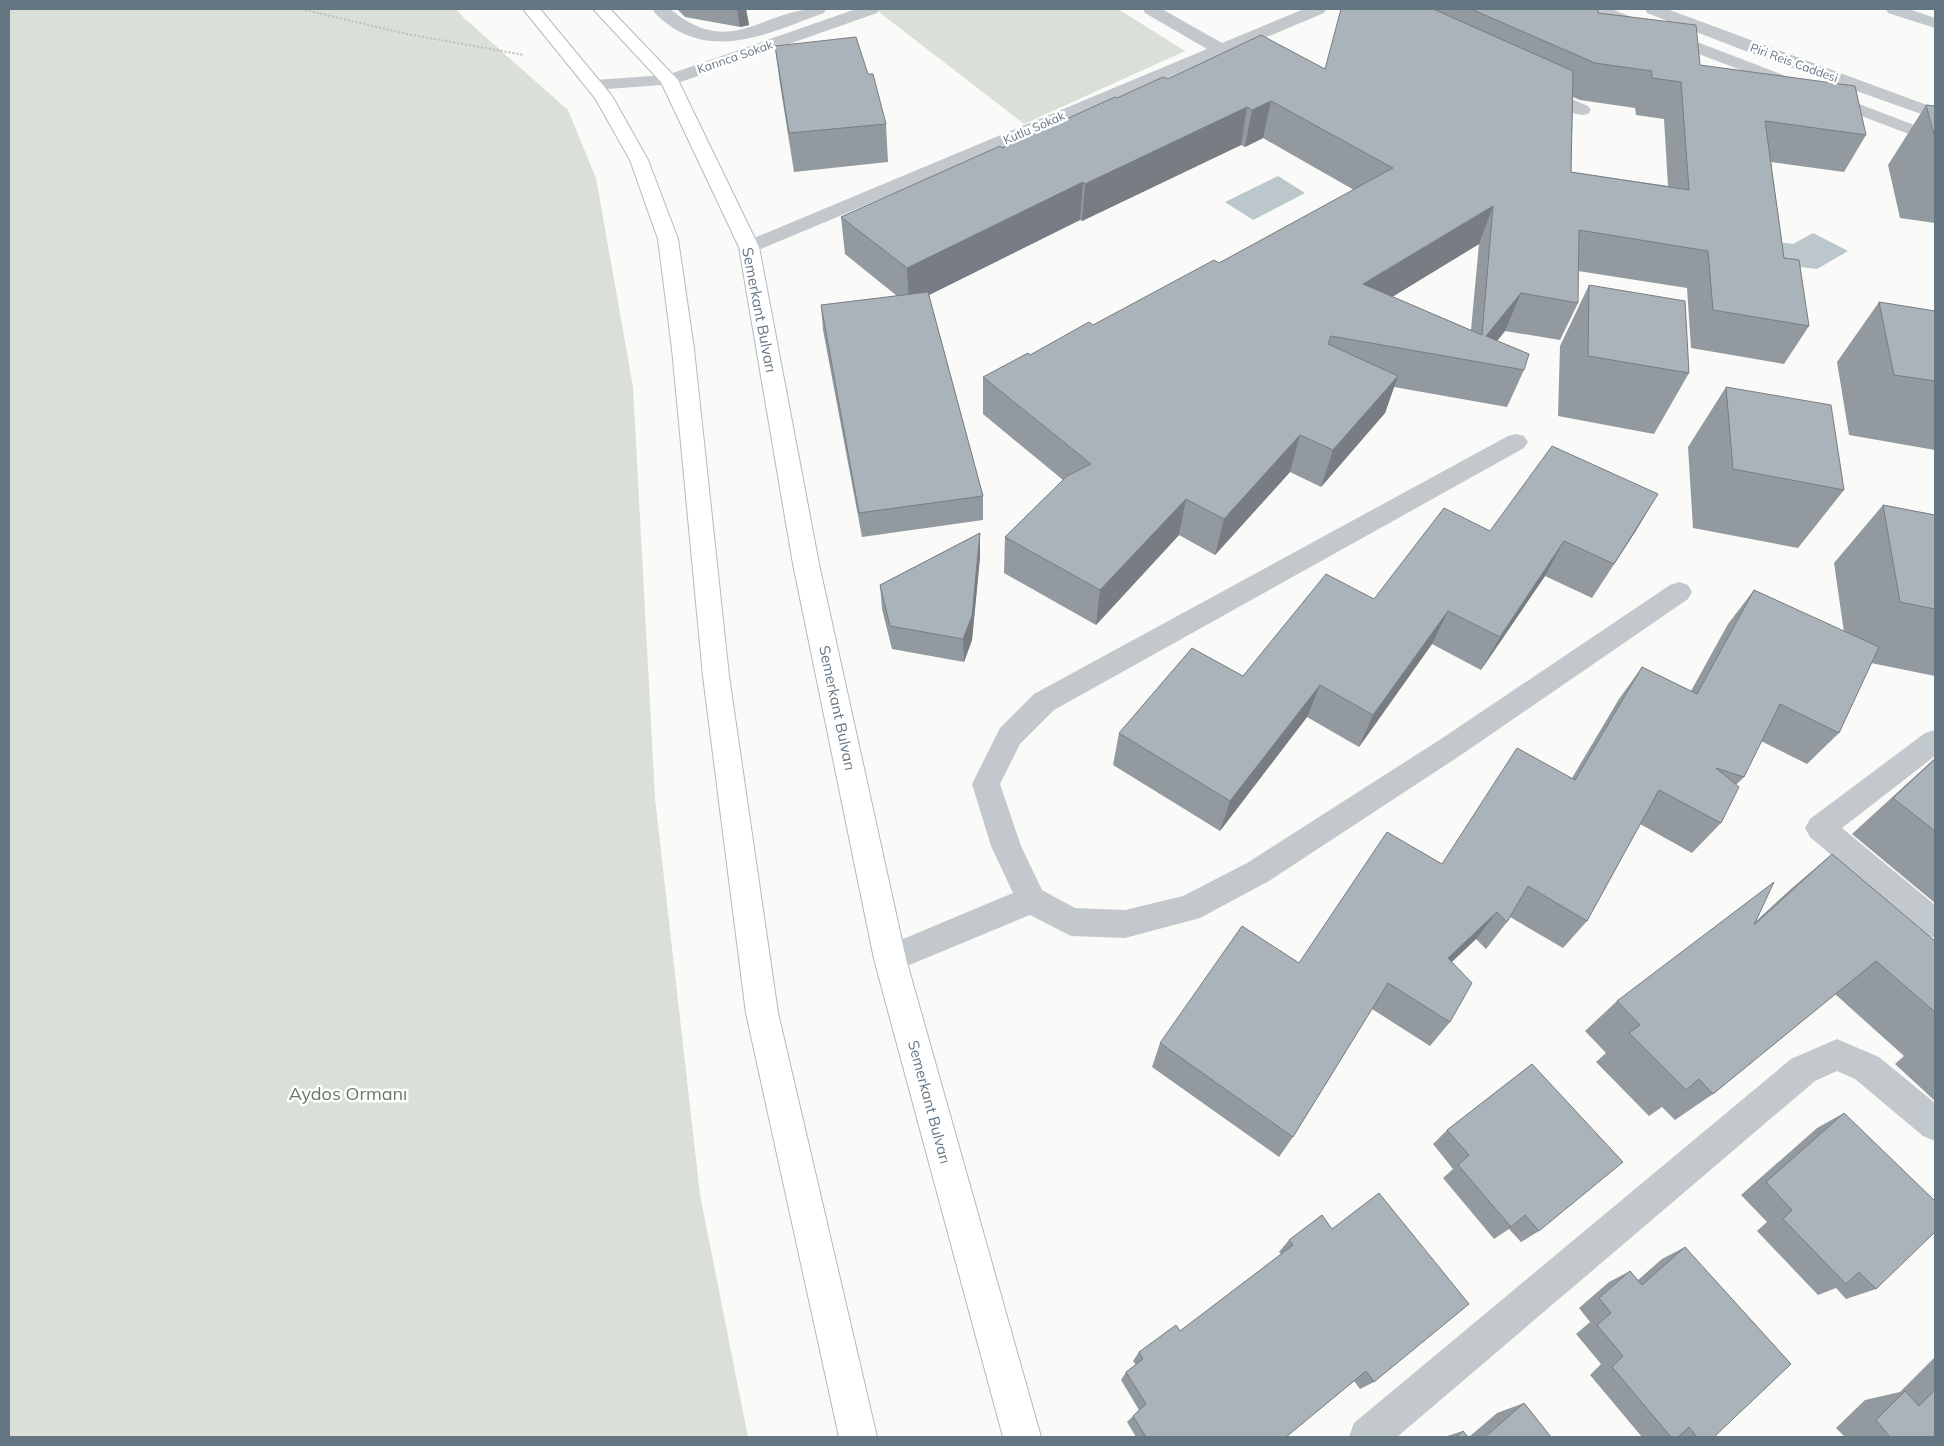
<svg xmlns="http://www.w3.org/2000/svg" width="1944" height="1446" viewBox="0 0 1944 1446" font-family="Mulish,sans-serif">
  <style>
    .green { fill: #dadfd7 }
    .water { fill: #bbc7cb }
    .lines { fill: none; stroke-linecap: round; stroke-linejoin: round }
    .primary-casing { stroke: #b5babe; stroke-width: 2 }
    .path { stroke: #bbbfc2; stroke-width: 2; stroke-dasharray: 2 2; stroke-linecap: butt }
    .service { fill: #c3c8cc; fill-rule: evenodd }
    .minor { fill: #c3c8cc; fill-rule: evenodd }
    .tertiary { fill: #c3c8cc; fill-rule: evenodd }
    .primary { fill: #fff; fill-rule: evenodd }
    .wall { fill: #929a9f; fill-rule: evenodd }
    .shaded-wall { fill: #777d82 }
    .building { fill: #aab3b9; stroke: #777d82; fill-rule: evenodd }
    .labels { text-anchor: middle; stroke-width: 5; stroke-linejoin: round; paint-order: stroke }
    .far-street-label { font-size: 12px; fill: #657683; stroke: #fff }
    .street-label { font-size: 15px; fill: #657683; stroke: #fff }
    .near-park-label { font-size: 18px; fill: #687a64; stroke: #fff }
  </style>
  <rect width="100%" height="100%" fill="#fafaf8"/>
  <path class="green" d="M 9,9 L 456,9 L 464,18 L 568,110 L 596,178 L 633,387 L 655,798 L 700,1195 L 748,1437 L 9,1437 Z
    M 875,9 L 1118,9 L 1185,51 L 1024,124 Z"/>
  <path class="water" d="M 1278,176 L 1305,193 L 1253,220 L 1225,202 Z
    M 1813,233 L 1848,251 L 1817,269 L 1783,265 L 1778,242 L 1793,244 Z"/>
  <g class="lines">
    <g class="primary-casing">
      <path id="primary" d="M 523,9 L 540,9 L 612,96 L 648,160 L 678,239 L 694,349 L 729,676 L 778,1013 L 877,1437 L 839,1437 L 746,1013 L 703,676 L 672,349 L 658,239 L 630,160 L 595,98 Z
        M 593,9 L 610,9 L 678,80 L 759,247 L 819,564 L 906,959 L 1041,1437 L 1003,1437 L 874,959 L 793,564 L 739,247 L 661,82 Z"/>
    </g>
    <path class="path" d="M 301,9 L 407,34 L 524,55"/>
    <path class="service" d="M 652,9 L 670,9 C 734,62 764,5 826,9 L 824,13 C 779,29 729,55 682,33 C 671,27 659,19 652,9 Z
      M 1886,9 L 1909,9 L 1935,18 L 1935,28 L 1888,13 Z
      M 1539,85 L 1588,106 L 1591,110 L 1588,114 L 1582,115 L 1576,114 L 1533,94 L 1530,90 L 1533,86 Z
      M 1516,434 L 1524,436 L 1528,442 L 1524,448 L 1054,710 L 1020,744 L 1000,784 L 1021,846 L 1042,890 L 1075,908 L 1125,910 L 1183,896 L 1247,863 L 1441,739 L 1670,585 L 1679,582 L 1688,585 L 1692,592 L 1688,599 L 1461,755 L 1269,881 L 1200,918 L 1125,938 L 1071,936 L 1030,915 L 890,973 L 879,969 L 874,959 L 879,949 L 1013,893 L 991,846 L 972,784 L 1000,728 L 1034,694 L 1508,436 Z
      M 1935,730 L 1935,756 L 1842,828 L 1935,905 L 1935,938 L 1924,934 L 1810,837 L 1805,828 L 1810,819 L 1925,733 Z
      M 1837,1039 L 1879,1057 L 1935,1103 L 1935,1141 L 1923,1136 L 1855,1079 L 1837,1071 L 1815,1081 L 1397,1437 L 1349,1437 L 1354,1423 L 1791,1059 Z"/>
    <path class="minor" d="M 856,9 L 879,9 L 877,13 L 675,84 L 594,90 L 588,89 L 585,85 L 588,81 L 594,80 L 667,75 Z
      M 1143,9 L 1162,9 L 1222,43 L 1304,9 L 1326,9 L 1324,13 L 756,251 L 749,253 L 742,251 L 739,247 L 742,243 L 1207,49 L 1145,13 Z"/>
    <path class="tertiary" d="M 1589,9 L 1611,9 L 1935,133 L 1935,144 L 1591,13 Z
      M 1645,9 L 1667,9 L 1935,108 L 1935,119 L 1761,57 L 1647,13 Z"/>
    <use href="#primary" class="primary"/>
  </g>
  <path class="wall" d="M 677,9 L 746,9 L 749,25 L 740,27 L 685,17 Z
    M 1435,9 L 1598,9 L 1598,13 L 1700,65 L 1866,135 L 1844,172 L 1771,162 L 1784,258 L 1809,326 L 1784,364 L 1691,348 L 1687,288 L 1578,271 L 1578,303 L 1560,340 L 1505,331 L 1497,341 L 1524,370 L 1507,407 L 1394,387 L 1385,413 L 1321,487 L 1290,472 L 1215,555 L 1179,535 L 1096,625 L 1004,573 L 1005,537 L 1063,480 L 983,414 L 983,377 L 1093,325 L 1219,263 L 1354,190 L 1263,138 L 1245,147 L 1241,145 L 1082,221 L 1080,220 L 929,295 L 983,496 L 983,520 L 862,537 L 823,330 L 821,305 L 897,296 L 845,254 L 841,217 L 1117,98 L 1168,79 L 1325,69 ZM 1573,97 L 1580,100 L 1635,108 L 1636,115 L 1664,119 L 1668,186 L 1571,172 ZM 1479,244 L 1471,330 L 1392,297 Z
    M 775,46 L 868,74 L 886,124 L 888,162 L 794,172 L 780,84 Z
    M 1926,105 L 1935,106 L 1935,223 L 1900,218 L 1888,165 Z
    M 1589,285 L 1689,373 L 1654,434 L 1558,416 L 1560,346 Z
    M 1879,302 L 1935,311 L 1935,450 L 1849,435 L 1837,362 Z
    M 1726,387 L 1844,490 L 1798,548 L 1693,528 L 1688,447 Z
    M 1883,505 L 1935,515 L 1935,676 L 1871,663 L 1839,733 L 1807,764 L 1761,741 L 1744,777 L 1736,785 L 1721,823 L 1692,853 L 1640,824 L 1587,921 L 1563,948 L 1510,917 L 1507,922 L 1486,949 L 1476,939 L 1452,962 L 1450,1022 L 1430,1046 L 1372,1009 L 1293,1137 L 1279,1157 L 1152,1067 L 1160,1043 L 1299,963 L 1442,864 L 1572,778 L 1619,699 L 1642,667 L 1691,691 L 1728,624 L 1754,590 L 1844,632 L 1834,563 Z
    M 1637,529 L 1592,598 L 1545,576 L 1481,670 L 1432,644 L 1359,747 L 1307,717 L 1220,831 L 1113,765 L 1119,733 L 1243,676 L 1490,531 Z
    M 980,533 L 980,557 L 972,640 L 964,662 L 892,649 L 882,609 L 880,585 Z
    M 1935,758 L 1935,903 L 1852,834 Z
    M 1832,854 L 1935,941 L 1935,1101 L 1895,1064 L 1904,1056 L 1835,994 L 1713,1094 L 1675,1120 L 1662,1107 L 1649,1116 L 1596,1062 L 1606,1053 L 1585,1031 L 1617,1001 L 1755,922 L 1792,888 Z
    M 1532,1064 L 1539,1231 L 1521,1242 L 1509,1229 L 1494,1239 L 1443,1178 L 1453,1169 L 1433,1144 L 1447,1130 Z
    M 1844,1113 L 1876,1289 L 1846,1299 L 1836,1288 L 1818,1295 L 1757,1231 L 1767,1222 L 1741,1195 L 1817,1128 Z
    M 1322,1215 L 1374,1382 L 1360,1389 L 1354,1381 L 1286,1437 L 1136,1437 L 1127,1422 L 1139,1410 L 1121,1380 L 1126,1372 L 1136,1365 L 1133,1361 L 1139,1352 L 1180,1331 L 1281,1254 L 1279,1252 L 1289,1240 Z
    M 1685,1247 L 1714,1437 L 1642,1437 L 1590,1375 L 1601,1364 L 1576,1334 L 1590,1322 L 1579,1308 L 1609,1282 L 1630,1271 L 1638,1280 L 1662,1259 Z
    M 1935,1357 L 1935,1437 L 1845,1437 L 1836,1428 L 1865,1400 L 1900,1392 Z
    M 1524,1403 L 1551,1437 L 1469,1437 L 1497,1413 Z
    M 1463,1431 L 1468,1437 L 1444,1437 Z"/>
  <path class="shaded-wall" d="M 737,9 L 746,9 L 749,25 L 740,27 Z
    M 1271,101 L 1263,138 L 1245,147 L 1252,110 Z
    M 1247,107 L 1241,145 L 1082,221 L 1085,184 Z
    M 1083,182 L 1080,220 L 909,305 L 907,268 Z
    M 1493,206 L 1479,244 L 1351,322 L 1363,284 Z
    M 1521,293 L 1505,331 L 1480,362 L 1486,336 Z
    M 1398,376 L 1385,413 L 1321,487 L 1333,450 Z
    M 1300,435 L 1290,472 L 1215,555 L 1224,519 Z
    M 1658,494 L 1637,529 L 1592,598 L 1614,564 Z
    M 1186,499 L 1179,535 L 1096,625 L 1100,590 Z
    M 980,533 L 980,557 L 972,640 L 964,662 L 963,639 Z
    M 1564,541 L 1545,576 L 1481,670 L 1500,637 Z
    M 1448,611 L 1432,644 L 1359,747 L 1373,715 Z
    M 1320,685 L 1307,717 L 1220,831 L 1230,801 Z
    M 1497,912 L 1476,939 L 1428,984 L 1448,958 Z"/>
  <path class="building" d="M 1341,9 L 1433,9 L 1573,71 L 1571,172 L 1689,190 L 1681,82 L 1652,78 L 1652,71 L 1595,63 L 1471,9 L 1598,9 L 1598,13 L 1696,25 L 1700,65 L 1855,86 L 1866,135 L 1765,121 L 1784,258 L 1799,260 L 1809,326 L 1713,310 L 1708,251 L 1579,230 L 1578,303 L 1521,293 L 1486,336 L 1529,354 L 1524,370 L 1331,336 L 1328,344 L 1398,376 L 1333,450 L 1300,435 L 1224,519 L 1186,499 L 1100,590 L 1005,537 L 1067,476 L 1091,464 L 983,377 L 1028,353 L 1030,355 L 1089,322 L 1093,325 L 1214,260 L 1219,263 L 1393,168 L 1271,101 L 1252,110 L 1247,107 L 1085,184 L 1083,182 L 907,268 L 841,217 L 1000,146 L 1002,148 L 1115,97 L 1117,98 L 1163,77 L 1168,79 L 1261,35 L 1325,69 ZM 1493,206 L 1482,335 L 1363,284 Z
    M 856,37 L 868,74 L 873,74 L 886,124 L 789,133 L 775,46 Z
    M 1926,105 L 1935,106 L 1935,138 Z
    M 1589,285 L 1685,301 L 1689,373 L 1588,356 Z
    M 928,292 L 983,496 L 859,513 L 821,305 Z
    M 1879,302 L 1935,311 L 1935,381 L 1894,375 Z
    M 1726,387 L 1831,405 L 1844,490 L 1733,469 Z
    M 1552,446 L 1658,494 L 1614,564 L 1564,541 L 1500,637 L 1448,611 L 1373,715 L 1320,685 L 1230,801 L 1119,733 L 1192,648 L 1243,676 L 1326,574 L 1374,599 L 1444,508 L 1490,531 Z
    M 1883,505 L 1935,515 L 1935,609 L 1900,602 Z
    M 980,533 L 972,616 L 963,639 L 890,626 L 880,585 Z
    M 1754,590 L 1879,647 L 1839,733 L 1780,704 L 1744,777 L 1716,768 L 1739,787 L 1721,823 L 1659,790 L 1587,921 L 1528,886 L 1507,922 L 1497,912 L 1448,958 L 1472,983 L 1450,1022 L 1388,983 L 1293,1137 L 1160,1043 L 1242,926 L 1299,963 L 1387,832 L 1442,864 L 1517,748 L 1575,780 L 1642,667 L 1697,694 Z
    M 1935,759 L 1935,831 L 1893,798 Z
    M 1832,854 L 1935,941 L 1935,1012 L 1876,961 L 1713,1094 L 1699,1079 L 1686,1090 L 1629,1033 L 1640,1025 L 1617,1001 L 1774,882 L 1754,925 Z
    M 1532,1064 L 1623,1162 L 1539,1231 L 1525,1215 L 1511,1227 L 1458,1165 L 1469,1155 L 1447,1130 Z
    M 1844,1113 L 1935,1201 L 1935,1232 L 1876,1289 L 1859,1272 L 1846,1284 L 1783,1219 L 1792,1210 L 1766,1182 Z
    M 1379,1193 L 1469,1304 L 1374,1382 L 1366,1371 L 1286,1437 L 1146,1437 L 1133,1416 L 1146,1404 L 1126,1372 L 1143,1359 L 1139,1352 L 1176,1325 L 1180,1331 L 1293,1245 L 1289,1240 L 1322,1215 L 1332,1229 Z
    M 1685,1247 L 1791,1364 L 1714,1437 L 1697,1437 L 1689,1427 L 1678,1437 L 1671,1437 L 1612,1367 L 1623,1356 L 1597,1325 L 1611,1313 L 1599,1298 L 1630,1271 L 1642,1285 Z
    M 1935,1390 L 1935,1437 L 1889,1437 L 1890,1437 L 1876,1420 L 1905,1391 L 1919,1406 Z
    M 1524,1403 L 1551,1437 L 1485,1437 Z
    M 1463,1431 L 1468,1437 L 1456,1437 Z"/>
  <g class="labels">
    <g class="far-street-label">
      <text transform="translate(735 57) rotate(-19)" y="4">Karınca Sokak</text>
      <text transform="translate(1794 63) rotate(20)" y="4">Piri Reis Caddesi</text>
      <text transform="translate(1034 128) rotate(-23)" y="4">Kutlu Sokak</text>
    </g>
    <g class="street-label">
      <text transform="translate(759 310) rotate(79)" y="5">Semerkant Bulvarı</text>
      <text transform="translate(837 708) rotate(78)" y="5">Semerkant Bulvarı</text>
      <text transform="translate(929 1102) rotate(75)" y="5">Semerkant Bulvarı</text>
    </g>
    <g class="near-park-label">
      <text x="348" y="1100">Aydos Ormanı</text>
    </g>
  </g>
  <rect width="1944" height="1446" fill="none" stroke="#657683" stroke-width="20"/>
</svg>
